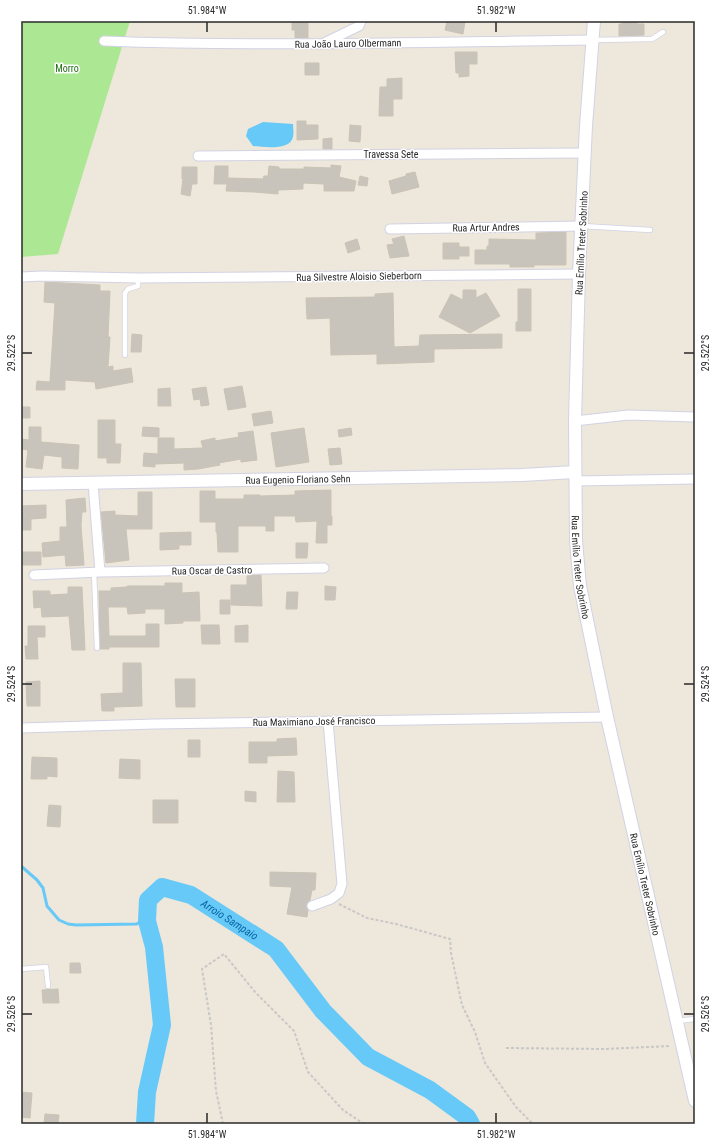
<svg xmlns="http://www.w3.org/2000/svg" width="716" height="1145" viewBox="0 0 716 1145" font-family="'Roboto Condensed',sans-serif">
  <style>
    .green { fill: #ace894 }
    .water { fill: #67c9f7 }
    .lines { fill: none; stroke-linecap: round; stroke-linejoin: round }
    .stream { stroke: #67c9f7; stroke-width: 3 }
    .river { stroke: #67c9f7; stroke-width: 18 }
    .building { fill: #c9c4bb; stroke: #c9c3b5 }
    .lane-casing { stroke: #d1d3e4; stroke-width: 6 }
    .street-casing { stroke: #d1d3e4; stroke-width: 11 }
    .secondary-casing { stroke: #d1d3e4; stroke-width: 14 }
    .path { stroke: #c8c8c8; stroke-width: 2; stroke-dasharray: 3 2; stroke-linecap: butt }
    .lane { stroke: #fff; stroke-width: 4.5 }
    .street { stroke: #fff; stroke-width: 9 }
    .secondary { stroke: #fff; stroke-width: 12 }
    .ticks { fill: none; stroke: #2a2a2a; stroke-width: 1.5 }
    .labels { text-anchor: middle; stroke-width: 3; stroke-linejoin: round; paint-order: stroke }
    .street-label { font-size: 10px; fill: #2a2a2a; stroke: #fff }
    .park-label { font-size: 10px; fill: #236d15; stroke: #fff }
    .water-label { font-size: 11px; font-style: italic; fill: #0465a5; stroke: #fff }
    .neatline { fill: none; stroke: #2a2a2a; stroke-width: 1.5 }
    .ticks-label { font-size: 10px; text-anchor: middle; fill: #2a2a2a }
  </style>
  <rect width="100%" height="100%" fill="#eee7db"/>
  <path class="green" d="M 21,21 L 130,21 L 58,254 L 21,257 Z"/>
  <path class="water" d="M 263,122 L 293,124 C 293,128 294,133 293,137 C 290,151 263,147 253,146 L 246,136 L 248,129 Z"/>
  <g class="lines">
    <path class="stream" d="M 21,866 L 37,880 L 43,888 L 47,906 L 59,920 L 68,924 L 76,925 L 136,924 L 147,921"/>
    <path class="river" id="s1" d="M 145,1124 L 147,1092 L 162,1025 L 154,947 L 147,921 L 148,900 L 162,887 L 191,895 L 276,949 L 323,1011 L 368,1057 L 430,1090 L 467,1117 L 471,1124"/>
  </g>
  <path class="building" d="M 292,21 L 308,21 L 308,38 L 295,38 L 295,30 L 292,30 Z
    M 447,21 L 465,21 L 463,34 L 445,30 Z
    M 622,21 L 637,21 L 637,24 L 644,24 L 644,35 L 619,36 L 619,24 L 622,24 Z
    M 455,52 L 477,52 L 477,64 L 469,64 L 469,76 L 459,77 L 459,73 L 456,73 Z
    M 305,63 L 319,63 L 319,75 L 305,75 Z
    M 402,78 L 402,99 L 393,99 L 393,116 L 379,116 L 380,87 L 387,87 L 387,79 Z
    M 297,121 L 306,121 L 306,125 L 318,125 L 318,139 L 297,140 Z
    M 350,125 L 361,126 L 360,142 L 349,141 Z
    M 332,138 L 332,149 L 323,149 L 323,139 Z
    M 331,165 L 341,166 L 339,177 L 356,181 L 354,191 L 324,191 L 324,184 L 303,183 L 303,189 L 278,190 L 278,194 L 254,192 L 226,191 L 227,184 L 214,184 L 215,166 L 228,166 L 228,178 L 263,179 L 264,176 L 268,176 L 269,166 L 279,167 L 279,169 L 304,169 L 304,167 L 331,168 Z
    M 182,167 L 197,167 L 197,184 L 192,184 L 190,196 L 181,194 L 183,179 L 182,179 Z
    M 415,172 L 419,187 L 392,194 L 389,181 L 406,176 L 406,174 Z
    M 360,176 L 368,178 L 367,186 L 358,185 Z
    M 566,232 L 566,265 L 534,265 L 534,267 L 510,267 L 510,264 L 475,264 L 475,250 L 487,250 L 487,246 L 489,246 L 489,239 L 536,240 L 536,233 Z
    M 404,236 L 409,256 L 390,258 L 387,245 L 394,244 L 392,239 Z
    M 357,239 L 360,249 L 348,253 L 345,243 Z
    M 443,243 L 459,243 L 459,247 L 469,247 L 469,256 L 459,256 L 459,259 L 443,259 Z
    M 45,282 L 100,285 L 100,291 L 110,291 L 108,337 L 110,337 L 108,367 L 113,366 L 113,371 L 131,368 L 133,382 L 96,389 L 95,382 L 65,380 L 65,390 L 36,390 L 37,381 L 50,382 L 55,303 L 44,302 Z
    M 518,289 L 531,289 L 531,331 L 516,331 L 516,322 L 518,322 Z
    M 463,290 L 476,290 L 476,298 L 486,293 L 500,316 L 470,333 L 439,317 L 451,294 L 463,300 Z
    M 393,293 L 394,347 L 419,346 L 420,335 L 502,334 L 502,348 L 434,349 L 434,362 L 377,364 L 377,354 L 331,355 L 330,318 L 307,319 L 306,298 L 375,297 L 375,294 Z
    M 132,334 L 142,335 L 141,352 L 131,352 Z
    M 242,386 L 246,407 L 228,410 L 224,389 Z
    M 206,387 L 209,405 L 201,406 L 200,399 L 194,400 L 192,389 Z
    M 170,388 L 171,406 L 158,406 L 158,389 Z
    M 21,407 L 30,407 L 30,418 L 21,418 Z
    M 271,411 L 273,423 L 254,426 L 252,414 Z
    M 98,420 L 115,420 L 115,444 L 121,444 L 120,463 L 107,463 L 107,458 L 98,458 Z
    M 29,427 L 41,427 L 41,442 L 79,445 L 78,469 L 62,468 L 62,457 L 44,455 L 42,469 L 26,467 L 28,450 L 21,449 L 21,439 L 29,440 Z
    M 143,427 L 159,428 L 159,437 L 142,436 Z
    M 304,428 L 309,462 L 276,467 L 271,433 Z
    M 351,428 L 352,435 L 339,437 L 338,430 Z
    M 253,431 L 257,460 L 241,462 L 241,459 L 219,463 L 220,465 L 198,469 L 184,470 L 184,463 L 155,464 L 155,467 L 143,466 L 144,453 L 158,454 L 158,438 L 174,438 L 174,449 L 203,448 L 201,441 L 215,438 L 215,441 L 239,437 L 238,433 Z
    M 340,448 L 342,464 L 330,465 L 328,449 Z
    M 331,490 L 331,516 L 332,516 L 332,525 L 327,525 L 327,543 L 316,543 L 317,521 L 296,522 L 295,516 L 274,516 L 274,531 L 266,531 L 266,526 L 238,526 L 238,552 L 218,552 L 217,532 L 216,532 L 216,522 L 200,522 L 200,491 L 215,491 L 215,499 L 244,499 L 244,495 L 260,495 L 260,496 L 295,495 L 295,491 Z
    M 138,492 L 152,492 L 152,529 L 126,529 L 129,560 L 106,563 L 101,512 L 115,511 L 115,515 L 138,516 Z
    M 85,498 L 86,512 L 82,512 L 81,525 L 84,565 L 66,566 L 65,555 L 43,557 L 42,543 L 60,541 L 60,527 L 67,527 L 66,500 Z
    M 46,505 L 46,518 L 31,519 L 31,530 L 21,530 L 21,506 Z
    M 191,532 L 191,545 L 179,545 L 179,549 L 160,550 L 160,533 Z
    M 296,543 L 308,543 L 307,558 L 296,558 Z
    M 21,552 L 41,552 L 41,565 L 21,565 Z
    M 261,575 L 262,606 L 231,605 L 231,585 L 247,585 L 247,576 Z
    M 165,583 L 182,583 L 182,593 L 199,592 L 200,621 L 183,621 L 183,623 L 165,624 L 165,609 L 145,609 L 145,613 L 128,614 L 127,607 L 108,607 L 109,636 L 146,636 L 146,624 L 159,624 L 159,647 L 109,647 L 109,649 L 100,649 L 99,591 L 111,591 L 111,588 L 127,587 L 127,586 L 165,586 Z
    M 325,586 L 336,587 L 335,600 L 325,600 Z
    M 68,587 L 82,587 L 85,650 L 72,650 L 69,616 L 42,617 L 41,607 L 34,608 L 33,591 L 50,591 L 50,595 L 68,594 Z
    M 287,592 L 298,592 L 297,609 L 286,609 Z
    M 220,600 L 230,600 L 230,614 L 220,614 Z
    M 201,625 L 219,625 L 220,644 L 202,644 Z
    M 248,625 L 248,642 L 235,642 L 235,626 Z
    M 28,626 L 45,626 L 45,637 L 37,637 L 38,659 L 26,659 L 25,646 L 28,646 Z
    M 123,663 L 141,663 L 142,706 L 114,707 L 114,711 L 102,711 L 101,694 L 123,693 Z
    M 175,679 L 195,679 L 195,707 L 176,707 Z
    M 40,681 L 40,706 L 27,706 L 26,682 Z
    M 296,738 L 297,755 L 267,756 L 267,763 L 249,763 L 249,742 L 277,742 L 277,739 Z
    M 188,740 L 200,740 L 200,757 L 188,757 Z
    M 32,757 L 57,758 L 57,777 L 47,776 L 47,779 L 31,779 Z
    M 120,759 L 140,760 L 140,779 L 119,778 Z
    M 278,771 L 294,772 L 295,802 L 277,802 Z
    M 245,791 L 256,792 L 256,802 L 245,801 Z
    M 153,800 L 178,800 L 178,823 L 153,823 Z
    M 49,805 L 61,806 L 60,827 L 47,826 Z
    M 270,872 L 316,873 L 315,890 L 312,890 L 310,900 L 306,905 L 308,910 L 307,917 L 287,914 L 292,887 L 270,886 Z
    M 70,963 L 80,963 L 81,973 L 70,973 Z
    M 58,989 L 59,1003 L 43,1003 L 42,990 Z
    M 21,1092 L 32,1093 L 30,1118 L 21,1117 Z
    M 45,1114 L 59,1115 L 58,1124 L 44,1124 Z"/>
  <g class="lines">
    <g class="lane-casing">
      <path id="lane" d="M 593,40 L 652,39 L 663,32
        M 582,226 L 650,230
        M 125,355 L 125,293 L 128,289 L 138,286 L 138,278
        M 94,572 L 97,648
        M 21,969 L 46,967 L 48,986
        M 677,1021 L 695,1019"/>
    </g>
    <g class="street-casing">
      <path id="street" d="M 104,41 C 267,47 430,42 592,40
        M 326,42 L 359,26 L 361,21
        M 198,156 L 585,153
        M 390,229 L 582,226
        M 21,277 L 42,276 L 138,278 L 579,274
        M 575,421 L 628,415 L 695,417
        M 575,481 L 695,479
        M 93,483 L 100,572
        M 34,575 L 100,572 L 324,568
        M 21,728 L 155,724 L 607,717
        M 312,906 L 331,899 L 339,893 L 342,884 L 328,721"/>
    </g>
    <g class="secondary-casing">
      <g id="secondary">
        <path id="s2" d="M 594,21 L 586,126 L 579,274 L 575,421 L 576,541 L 580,586 L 607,717 L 695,1101"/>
        <path id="s3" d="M 21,484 L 522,475 L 575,472"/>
      </g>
    </g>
    <path class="path" d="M 339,904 L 367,918 L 396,924 L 450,939 L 451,953 L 462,1005 L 475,1032 L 485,1063 L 516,1107 L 533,1124
      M 506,1048 L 604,1049 L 671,1046
      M 223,1124 L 216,1091 L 211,1025 L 202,969 L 224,954 L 255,992 L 294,1031 L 308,1072 L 343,1110 L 364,1124"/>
    <use href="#lane" class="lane"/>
    <use href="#street" class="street"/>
    <use href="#secondary" class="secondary"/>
  </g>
  <path class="ticks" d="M 207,22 L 207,32M 496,22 L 496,32M 22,353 L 32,353M 684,353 L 694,353M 22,684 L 32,684M 684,684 L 694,684M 22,1014 L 32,1014M 684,1014 L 694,1014M 207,1113 L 207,1123M 496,1113 L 496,1123"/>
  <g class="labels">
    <g class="street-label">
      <text transform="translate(348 43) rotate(-1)" y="4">Rua João Lauro Olbermann</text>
      <text x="391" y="158">Travessa Sete</text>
      <text transform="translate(486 227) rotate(-1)" y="4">Rua Artur Andres</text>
      <text transform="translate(581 243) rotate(-87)" y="4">Rua Emílio Treter Sobrinho</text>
      <text transform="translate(359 276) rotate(-1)" y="4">Rua Silvestre Aloisio Sieberborn</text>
      <text dy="4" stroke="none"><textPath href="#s3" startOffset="277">Rua Eugenio Floriano Sehn</textPath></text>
      <text dy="4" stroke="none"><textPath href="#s2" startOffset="547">Rua Emílio Treter Sobrinho</textPath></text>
      <text transform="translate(212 570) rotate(-1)" y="4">Rua Oscar de Castro</text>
      <text transform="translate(314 721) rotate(-1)" y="4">Rua Maximiano José Francisco</text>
      <text dy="4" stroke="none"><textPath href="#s2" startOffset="871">Rua Emílio Treter Sobrinho</textPath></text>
    </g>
    <g class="park-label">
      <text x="67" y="72">Morro</text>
    </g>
    <g class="water-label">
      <text dy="4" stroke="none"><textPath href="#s1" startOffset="322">Arroio Sampaio</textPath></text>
    </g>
  </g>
  <rect width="716" height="1145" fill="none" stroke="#ffffff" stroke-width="44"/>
  <rect x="22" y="22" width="672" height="1101" class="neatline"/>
  <g class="ticks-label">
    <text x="207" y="14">51.984°W</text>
    <text x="496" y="14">51.982°W</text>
    <text transform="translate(11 353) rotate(-90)" y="4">29.522°S</text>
    <text transform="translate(705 353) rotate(-90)" y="4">29.522°S</text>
    <text transform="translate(11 684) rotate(-90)" y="4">29.524°S</text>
    <text transform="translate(705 684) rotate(-90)" y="4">29.524°S</text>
    <text transform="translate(11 1014) rotate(-90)" y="4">29.526°S</text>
    <text transform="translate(705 1014) rotate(-90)" y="4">29.526°S</text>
    <text x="207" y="1138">51.984°W</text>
    <text x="496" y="1138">51.982°W</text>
  </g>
</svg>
